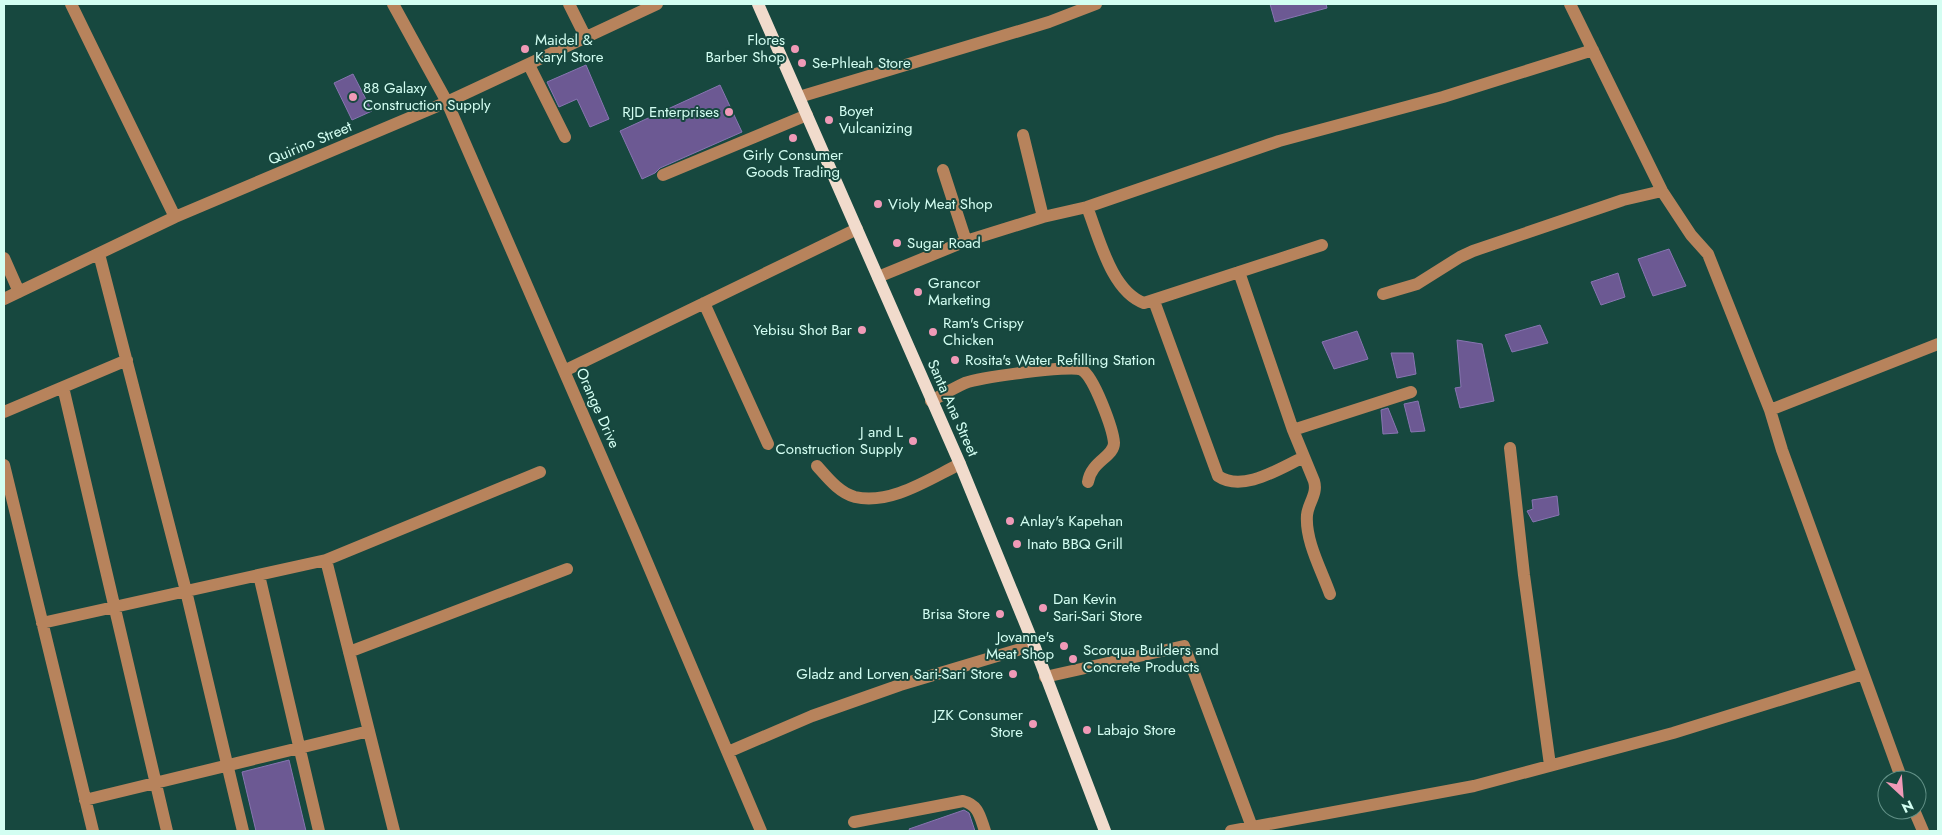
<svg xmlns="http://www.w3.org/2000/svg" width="1942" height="835" viewBox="0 0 1942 835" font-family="Jost,sans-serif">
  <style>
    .building { fill: #6c5993; stroke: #8875b2 }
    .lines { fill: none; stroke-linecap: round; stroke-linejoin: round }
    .minor { stroke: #b7835c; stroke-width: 12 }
    .major { stroke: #f1dbcc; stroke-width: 12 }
    .poi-dot { fill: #f09ab7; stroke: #17483f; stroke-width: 2 }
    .labels { text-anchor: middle; stroke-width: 4; stroke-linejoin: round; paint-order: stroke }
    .poi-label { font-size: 15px; fill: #d3fef2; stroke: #17483f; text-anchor: start }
    .street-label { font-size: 15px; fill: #d3fef2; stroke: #17483f }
  </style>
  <rect width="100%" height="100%" fill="#17483f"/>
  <path class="building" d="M 1270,4 L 1326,4 L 1327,8 L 1275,22 Z
    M 586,65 L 609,119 L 590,127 L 577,99 L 559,107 L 547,82 Z
    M 353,74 L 372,111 L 352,120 L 334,83 Z
    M 720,85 L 742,132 L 660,168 L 655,173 L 642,179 L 620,131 Z
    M 1669,249 L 1686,286 L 1653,296 L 1638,259 Z
    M 1618,273 L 1625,297 L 1601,305 L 1591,282 Z
    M 1540,325 L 1548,343 L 1512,352 L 1505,335 Z
    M 1357,331 L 1368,359 L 1334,369 L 1322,342 Z
    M 1457,340 L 1482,344 L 1494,401 L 1460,408 L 1455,388 L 1461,387 Z
    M 1391,353 L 1413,353 L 1416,374 L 1397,378 Z
    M 1418,401 L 1425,431 L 1411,432 L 1404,404 Z
    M 1388,408 L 1398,433 L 1383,434 L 1381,410 Z
    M 1557,496 L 1559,515 L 1533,522 L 1527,511 L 1533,509 L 1532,500 Z
    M 289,760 L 306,831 L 256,831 L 242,772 Z
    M 964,810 L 969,813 L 975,831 L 910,831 L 909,829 Z"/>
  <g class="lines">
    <path class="minor" d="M 71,4 L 175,217
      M 393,4 L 447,102 L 635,534 L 761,831
      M 569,4 L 586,38
      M 1570,4 L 1662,191 L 1691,235 L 1708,254 L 1770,410 L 1782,450 L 1902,780
      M 529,65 L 565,137
      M 799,97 L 1049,22 L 1096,4
      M 1023,135 L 1043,217
      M 943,170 L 966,241
      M 663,175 L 807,115
      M 1087,207 C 1099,237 1111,291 1144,303 L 1322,245
      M 99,254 L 186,591 L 243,831
      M 4,258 L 19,292
      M 1239,272 L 1293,430 L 1314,481 C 1318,494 1308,503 1307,515 C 1305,541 1322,571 1330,594
      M 878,277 L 966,241 L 1043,217 L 1087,207 L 1279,141 L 1443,97 L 1593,50
      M 1383,294 L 1417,284 L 1460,257 L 1473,251 L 1623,200 L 1662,191
      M 4,299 L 175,217 L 447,102 L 657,4
      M 1154,301 L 1218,476 C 1243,493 1280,468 1304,457
      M 704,303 L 768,444
      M 564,371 L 857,229
      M 63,387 L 167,831
      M 931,401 C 942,395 954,388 965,383 C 979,378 1071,364 1082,370 C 1094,377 1113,429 1114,443 C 1114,457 1091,461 1088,482
      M 1770,410 L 1938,344
      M 4,412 L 127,360
      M 1293,430 L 1411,392
      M 1510,448 L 1524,575 L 1550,765
      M 4,465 L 93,831
      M 817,466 C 827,477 839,493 855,497 C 891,505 929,479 960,464
      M 326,560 L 394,831
      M 259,575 L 319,831
      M 42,623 L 326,560 L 540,472
      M 349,652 L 567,569
      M 1045,677 L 1184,646 L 1252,827
      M 728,752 L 812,716 L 900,685 L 1034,645
      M 85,800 L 369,731
      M 1914,810 L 1923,831
      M 854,822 L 963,801 C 979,805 980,817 985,831
      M 1231,831 L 1474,786 L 1673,733 L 1863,674"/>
    <path class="major" d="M 758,4 L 960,464 L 1034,645 L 1105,831"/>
  </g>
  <g class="poi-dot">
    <circle cx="525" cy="49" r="5"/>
    <circle cx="795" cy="49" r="5"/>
    <circle cx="802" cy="63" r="5"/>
    <circle cx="353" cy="97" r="5"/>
    <circle cx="729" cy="112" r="5"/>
    <circle cx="829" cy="120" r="5"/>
    <circle cx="793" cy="138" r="5"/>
    <circle cx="878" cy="204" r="5"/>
    <circle cx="897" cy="243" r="5"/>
    <circle cx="918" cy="292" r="5"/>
    <circle cx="862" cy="330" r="5"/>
    <circle cx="933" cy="332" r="5"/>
    <circle cx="955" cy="360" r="5"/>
    <circle cx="913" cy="441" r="5"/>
    <circle cx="1010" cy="521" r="5"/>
    <circle cx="1017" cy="544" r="5"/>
    <circle cx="1043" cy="608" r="5"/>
    <circle cx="1000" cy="614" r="5"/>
    <circle cx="1064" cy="646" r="5"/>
    <circle cx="1073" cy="659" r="5"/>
    <circle cx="1013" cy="674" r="5"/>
    <circle cx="1033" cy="724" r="5"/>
    <circle cx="1087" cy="730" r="5"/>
  </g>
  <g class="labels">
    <g class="poi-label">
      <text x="535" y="45">Maidel &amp;<tspan x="535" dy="17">Karyl Store</tspan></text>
      <text x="785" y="45" text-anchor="end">Flores<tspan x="785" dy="17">Barber Shop</tspan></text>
      <text x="812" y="68">Se-Phleah Store</text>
      <text x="363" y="93">88 Galaxy<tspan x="363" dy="17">Construction Supply</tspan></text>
      <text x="839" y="116">Boyet<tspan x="839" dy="17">Vulcanizing</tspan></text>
      <text x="719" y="117" text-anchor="end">RJD Enterprises</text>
      <text x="793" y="160" text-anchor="middle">Girly Consumer<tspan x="793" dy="17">Goods Trading</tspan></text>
      <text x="888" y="209">Violy Meat Shop</text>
      <text x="907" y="248">Sugar Road</text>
      <text x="928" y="288">Grancor<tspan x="928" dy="17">Marketing</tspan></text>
      <text x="943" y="328">Ram's Crispy<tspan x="943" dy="17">Chicken</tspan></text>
      <text x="852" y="335" text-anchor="end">Yebisu Shot Bar</text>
      <text x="965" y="365">Rosita's Water Refilling Station</text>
      <text x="903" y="437" text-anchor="end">J and L<tspan x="903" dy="17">Construction Supply</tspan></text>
      <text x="1020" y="526">Anlay's Kapehan</text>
      <text x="1027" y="549">Inato BBQ Grill</text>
      <text x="1053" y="604">Dan Kevin<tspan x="1053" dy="17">Sari-Sari Store</tspan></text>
      <text x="990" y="619" text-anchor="end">Brisa Store</text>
      <text x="1054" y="642" text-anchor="end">Jovanne's<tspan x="1054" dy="17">Meat Shop</tspan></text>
      <text x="1083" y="655">Scorqua Builders and<tspan x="1083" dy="17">Concrete Products</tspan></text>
      <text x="1003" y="679" text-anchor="end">Gladz and Lorven Sari-Sari Store</text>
      <text x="1023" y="720" text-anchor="end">JZK Consumer<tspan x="1023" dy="17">Store</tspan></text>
      <text x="1097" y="735">Labajo Store</text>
    </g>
    <g class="street-label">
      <text transform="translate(310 143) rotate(-23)" y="5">Quirino Street</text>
      <text transform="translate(598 408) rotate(66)" y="5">Orange Drive</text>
      <text transform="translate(953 408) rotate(66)" y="5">Santa Ana Street</text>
    </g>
  </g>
  <rect width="1942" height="835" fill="none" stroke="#d3fef2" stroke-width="10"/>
  <g transform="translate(1902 795) rotate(154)"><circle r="24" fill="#17483f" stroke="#629187"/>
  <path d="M0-4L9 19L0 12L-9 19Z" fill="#f09ab7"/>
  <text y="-8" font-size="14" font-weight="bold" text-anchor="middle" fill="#d3fef2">N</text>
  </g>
</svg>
